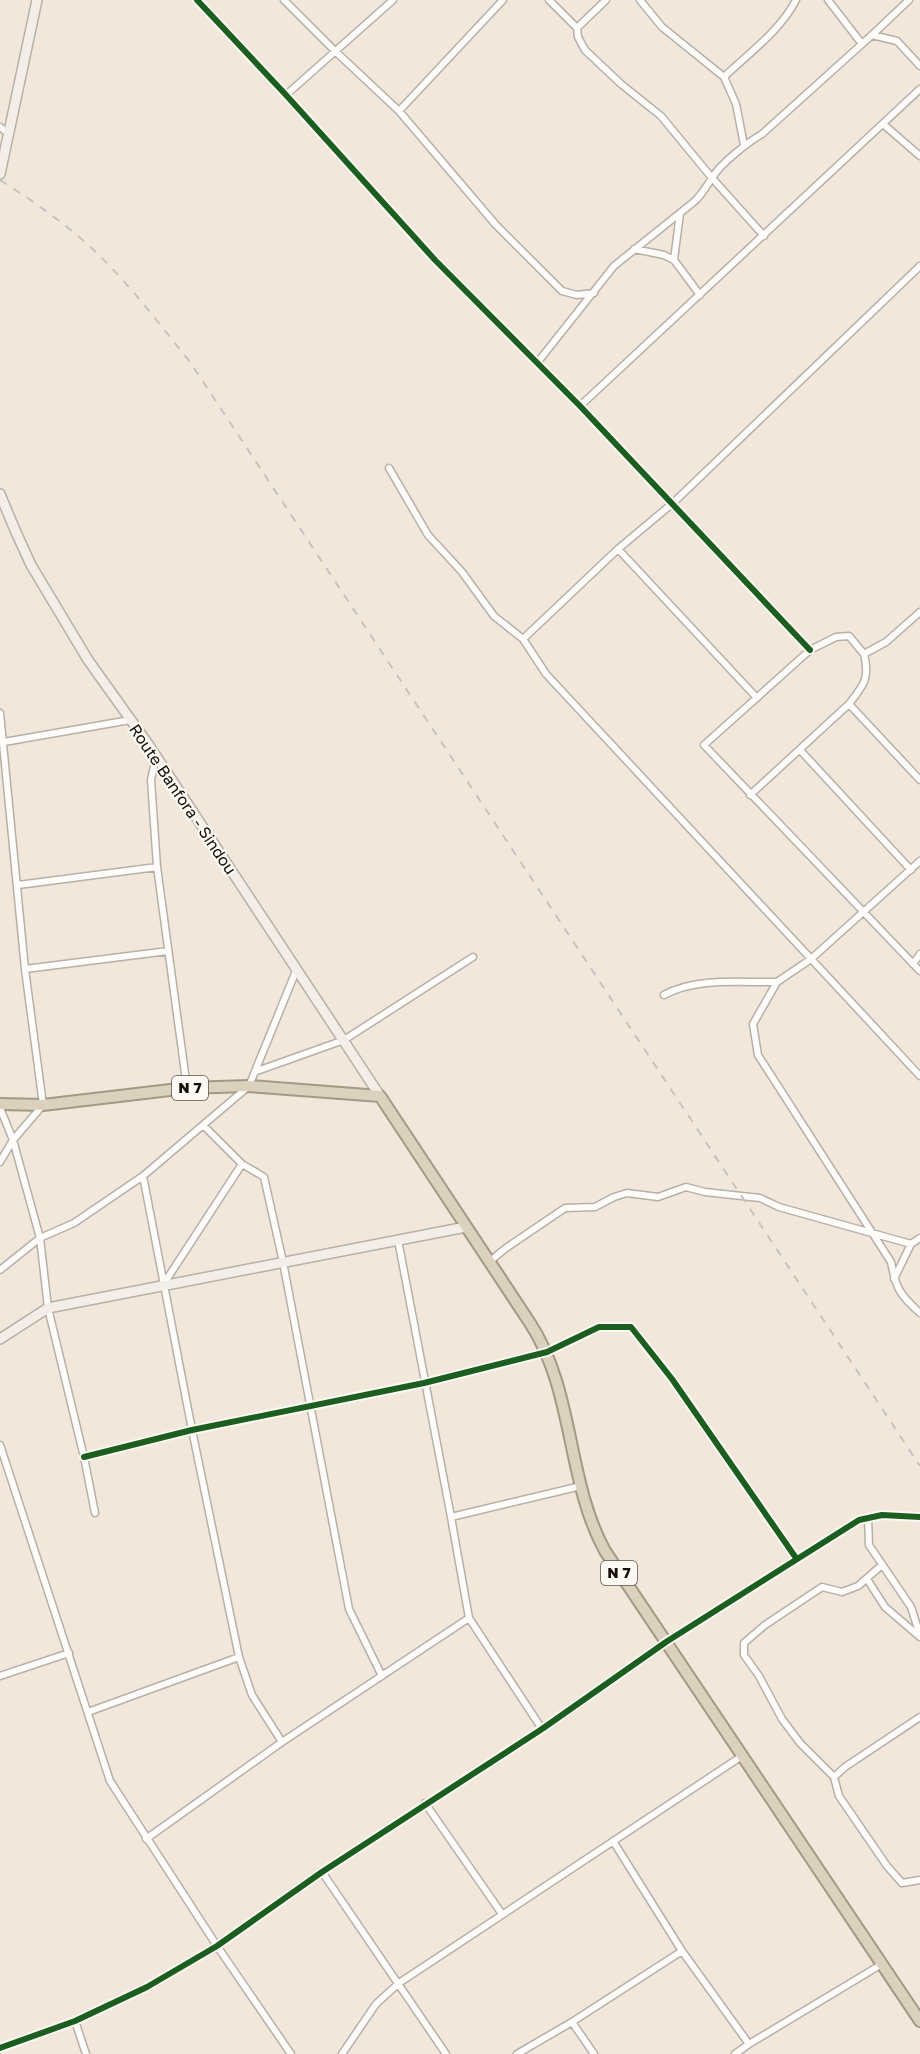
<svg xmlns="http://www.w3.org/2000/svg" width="920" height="2054" viewBox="0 0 920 2054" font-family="'Golos Text',sans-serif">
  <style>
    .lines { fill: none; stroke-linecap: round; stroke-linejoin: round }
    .street-casing { stroke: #b7b0a6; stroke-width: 9 }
    .secondary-casing { stroke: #b7b0a6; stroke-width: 12 }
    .highway-casing { stroke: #a69983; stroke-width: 14 }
    .street { stroke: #fdfcfa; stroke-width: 6 }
    .secondary { stroke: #f3efe8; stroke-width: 9 }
    .highway { stroke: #dad1bf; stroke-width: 10 }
    .rail { stroke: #c6c3c0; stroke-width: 2; stroke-dasharray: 8 8; stroke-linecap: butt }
    .cycleway-casing { stroke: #fcf9f4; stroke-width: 10 }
    .cycleway { stroke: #1b5e20; stroke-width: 6 }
    .labels { text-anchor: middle; stroke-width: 4.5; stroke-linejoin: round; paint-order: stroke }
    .shield { fill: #fcf9f4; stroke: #5a554e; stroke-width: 1.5 }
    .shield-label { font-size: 15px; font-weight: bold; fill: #150f07 }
    .street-label { font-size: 16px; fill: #150f07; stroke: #fcf9f4 }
  </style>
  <rect width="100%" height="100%" fill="#f1e8db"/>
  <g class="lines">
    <g class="street-casing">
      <path id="street" d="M 197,0 L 286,95 L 435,260 L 580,406 L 810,650
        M 284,0 L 335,51 L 399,111 L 503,0
        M 549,0 L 577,28 L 578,37 L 585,50 L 621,84 L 661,116 L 712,178 L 764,236
        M 640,0 L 662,27 L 724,77
        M 828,0 L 862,44
        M 577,28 L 606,0
        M 872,35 L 897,41 L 920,66
        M 286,95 L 393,0
        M 399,111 L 496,225 L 562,291 L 577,295 L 594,293
        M 883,124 L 920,156
        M 0,127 L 9,134
        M 744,145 L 736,104 L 724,77 C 748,54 781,30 796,0
        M 634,249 L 664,255 L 674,260 L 700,295
        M 674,260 L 680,213
        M 537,363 L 614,266 L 695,201 C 703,193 706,187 712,178 C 721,163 747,143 762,134 L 872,35 L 909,0
        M 580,406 L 920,89
        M 389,468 L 428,535 L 462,572 L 494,616 L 523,639 L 546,674 L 920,1076
        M 618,549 L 757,698
        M 920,612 L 886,642 L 864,654 L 849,636 L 836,637 L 810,650 L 704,745 L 920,971
        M 523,639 L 618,549 L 673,503 L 920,266
        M 849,704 C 864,685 870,678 864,654
        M 0,713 L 25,969 L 43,1105 L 13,1140 L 0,1162
        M 4,742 L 130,720
        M 800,750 L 911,870
        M 156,757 L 151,780 L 157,867 L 187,1088
        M 750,795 L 849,704 L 920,780
        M 920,861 L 811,959 L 777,982 L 753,1024 L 758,1055 L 891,1262 C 896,1289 900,1295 920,1313
        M 18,885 L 157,867
        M 913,964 L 920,954
        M 25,969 L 168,951
        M 664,995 C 697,977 741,983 777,982
        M 257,1071 L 344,1040 L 473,957
        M 0,1108 L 13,1140 L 40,1238 L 48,1308 L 84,1457 L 95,1513
        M 204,1126 L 242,1164 L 264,1177 L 283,1262 L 349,1609 L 382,1676
        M 143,1176 L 192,1430 L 239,1657 L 252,1695 L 282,1742
        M 398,1240 L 451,1517 L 469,1618 L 542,1729
        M 489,1262 L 506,1248 L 565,1208 L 595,1207 L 614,1197 L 627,1193 L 658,1197 L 686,1187 L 705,1192 L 760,1198 L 779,1207 L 911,1244
        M 0,1270 L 40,1238 L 74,1223 L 143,1176 L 249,1086 L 296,971
        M 894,1279 L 911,1244 L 920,1238
        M 163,1285 L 242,1164
        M 0,1445 L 110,1781 L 217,1946 L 291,2054
        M 84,1457 L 192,1430 L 424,1383 L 547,1352 L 599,1327 L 631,1327 L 672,1379 L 796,1558
        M 451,1517 L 581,1486
        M 868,1518 L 869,1545 L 911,1607 L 920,1635
        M 867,1579 L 885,1607 L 920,1637
        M 0,1676 L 69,1653
        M 88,1712 L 239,1657
        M 920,1717 L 845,1767 L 834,1777 L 839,1796 L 887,1866 L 902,1883 L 920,1880
        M 834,1777 L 800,1743 L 782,1719 L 759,1676 L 744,1655 L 744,1643 L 765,1625 L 822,1587 L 842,1592 L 858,1586 L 882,1565
        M 425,1803 L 502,1914
        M 146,1839 L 282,1742 L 469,1618
        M 613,1841 L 682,1951 L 749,2044
        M 322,1872 L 446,2054
        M 75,2021 L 86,2054
        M 572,2022 L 594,2054
        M 0,2048 L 75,2021 L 147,1987 L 217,1946 L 322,1872 L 542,1729 L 666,1642 L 859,1520 L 882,1515 L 920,1517
        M 342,2054 L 376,2004 L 399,1983 L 742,1756
        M 517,2054 L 572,2022 L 682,1951
        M 735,2054 L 749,2044 L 882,1964"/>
    </g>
    <g class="secondary-casing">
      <path id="secondary" d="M 0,174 L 37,0
        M 0,494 L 15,530 L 31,565 L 88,660 L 148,744 L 380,1096
        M 0,1339 L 48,1308 L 466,1227"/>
    </g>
    <g class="highway-casing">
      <path id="highway" d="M 0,1104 L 43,1105 L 187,1088 L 249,1086 L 380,1096 L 530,1323 C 575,1392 566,1480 605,1551 L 920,2021"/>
    </g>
    <use href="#street" class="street"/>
    <use href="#secondary" class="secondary"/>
    <use href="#highway" class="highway"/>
    <path class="rail" d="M 0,180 C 30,199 60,220 86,243 C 125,278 157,321 190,362 L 920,1466"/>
    <g class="cycleway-casing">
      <path id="cycleway" d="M 197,0 L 286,95 L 435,260 L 580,406 L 810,650
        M 84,1457 L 192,1430 L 424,1383 L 547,1352 L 599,1327 L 631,1327 L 672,1379 L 796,1558
        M 0,2048 L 75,2021 L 147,1987 L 217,1946 L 322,1872 L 542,1729 L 666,1642 L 859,1520 L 882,1515 L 920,1517"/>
    </g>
    <use href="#cycleway" class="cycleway"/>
  </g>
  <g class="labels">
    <g class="shield">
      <rect x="172" y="1076" width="36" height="24" rx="4.5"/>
      <rect x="601" y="1561" width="36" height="24" rx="4.5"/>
    </g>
    <g class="shield-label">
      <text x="190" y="1093">N 7</text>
      <text x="619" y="1578">N 7</text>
    </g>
    <g class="street-label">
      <text transform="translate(183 799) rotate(56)" y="6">Route Banfora - Sindou</text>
    </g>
  </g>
</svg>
